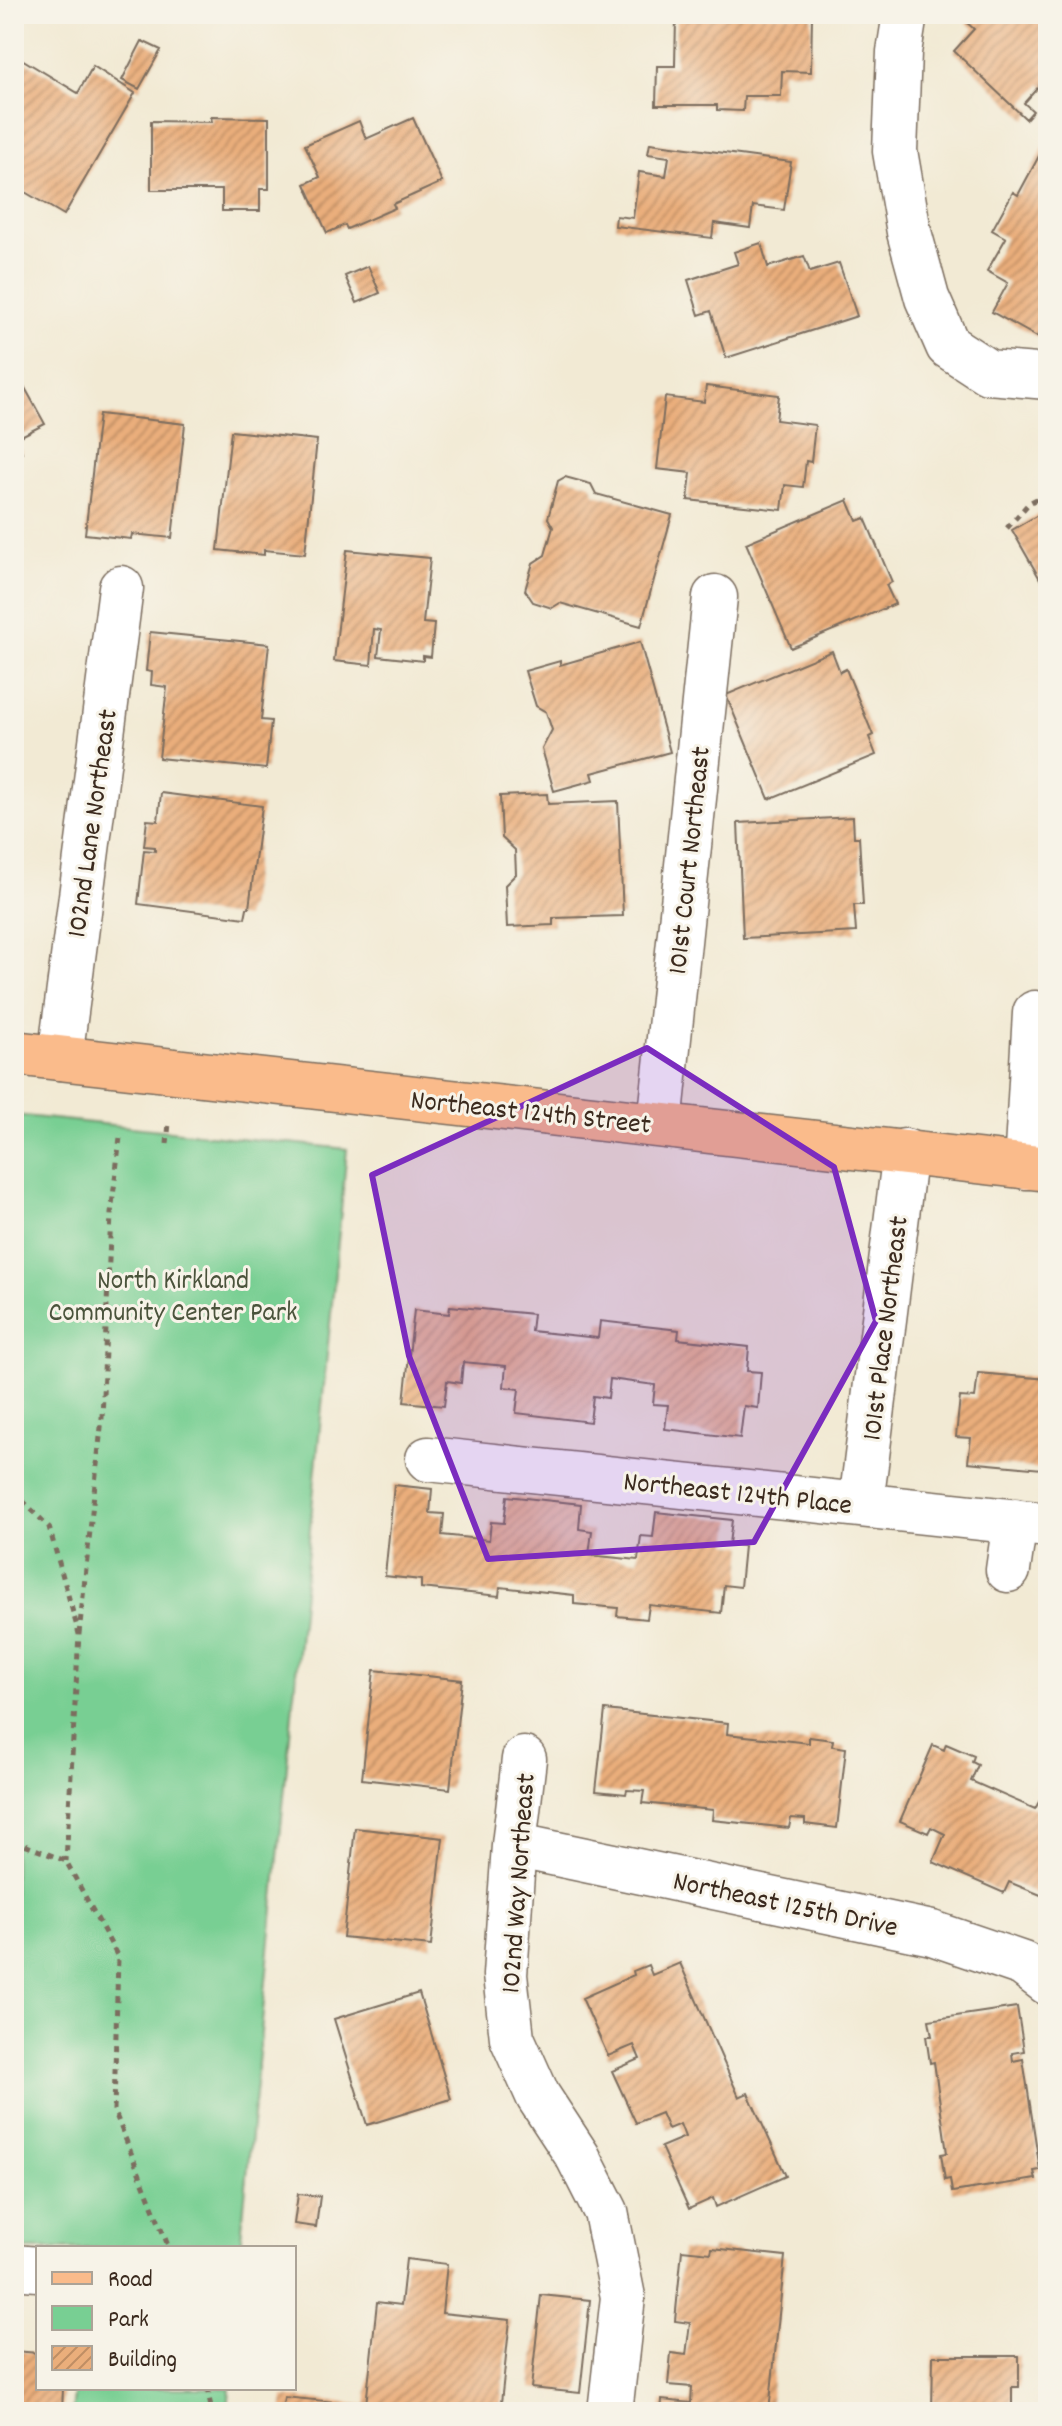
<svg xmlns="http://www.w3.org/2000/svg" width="1062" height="2426" viewBox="0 0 1062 2426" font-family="Dekko,sans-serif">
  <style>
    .park { fill: #78cf93; stroke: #5a7c58; stroke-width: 2 }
    .building { fill: url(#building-hatch) }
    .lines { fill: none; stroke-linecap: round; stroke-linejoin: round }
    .minor-casing { stroke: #7b6d5e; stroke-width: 47 }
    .major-casing { stroke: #7b6d5e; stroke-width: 47 }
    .path { stroke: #7b6d5e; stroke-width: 5; stroke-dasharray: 6 6; stroke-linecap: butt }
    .minor { stroke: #fff; stroke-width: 44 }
    .major { stroke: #fabb8b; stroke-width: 44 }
    .marked { fill: #7b2cbf; fill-opacity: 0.2; stroke: #7b2cbf; stroke-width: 6; stroke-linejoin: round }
    .labels { text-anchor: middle; stroke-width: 6; stroke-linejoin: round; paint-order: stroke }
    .street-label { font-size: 28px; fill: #3b2a1e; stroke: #f7f3e8 }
    .park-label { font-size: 28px; fill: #4a533b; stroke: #f7f3e8 }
  </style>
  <defs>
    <pattern id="building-hatch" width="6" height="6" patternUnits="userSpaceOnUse" patternTransform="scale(2)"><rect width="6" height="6" fill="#eaae7b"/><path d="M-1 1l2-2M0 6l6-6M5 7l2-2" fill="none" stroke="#bf8e64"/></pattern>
  </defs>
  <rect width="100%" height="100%" fill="#f7f3e8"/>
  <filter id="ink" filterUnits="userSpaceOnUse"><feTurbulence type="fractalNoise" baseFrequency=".0125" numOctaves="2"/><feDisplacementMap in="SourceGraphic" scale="16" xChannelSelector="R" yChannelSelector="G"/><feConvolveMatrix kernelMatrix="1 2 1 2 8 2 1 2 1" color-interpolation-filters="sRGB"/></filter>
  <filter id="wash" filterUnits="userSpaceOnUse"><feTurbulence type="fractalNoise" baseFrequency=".006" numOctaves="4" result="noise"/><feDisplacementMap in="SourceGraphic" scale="32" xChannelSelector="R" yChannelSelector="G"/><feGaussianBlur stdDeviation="1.8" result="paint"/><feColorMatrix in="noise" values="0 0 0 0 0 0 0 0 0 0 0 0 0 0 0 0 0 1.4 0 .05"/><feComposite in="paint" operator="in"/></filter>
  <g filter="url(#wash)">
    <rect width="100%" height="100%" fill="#f2ead4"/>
    <path class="park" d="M 14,1115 L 347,1149 L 240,2248 L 14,2249 Z
      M 75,2388 L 230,2388 L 228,2412 L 72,2412 Z"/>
    <g id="blocks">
      <path class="building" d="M 707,14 L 812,15 L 811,72 L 782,71 L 781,96 L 744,96 L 743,111 L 717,110 L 717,105 L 656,105 L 657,66 L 675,66 L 676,18 L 707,18 Z
        M 972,14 L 1048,14 L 1048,91 L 1041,84 L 1024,103 L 1033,111 L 1026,119 L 954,51 L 974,29 L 965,21 Z
        M 142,41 L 161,50 L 139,89 L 122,80 Z
        M 20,58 L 78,93 L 93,66 L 135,93 L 64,215 L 18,188 L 14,195 L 14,68 Z
        M 211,117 L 269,118 L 269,189 L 260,189 L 260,211 L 222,211 L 222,190 L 151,190 L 151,121 L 212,122 Z
        M 413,118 L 442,182 L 393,204 L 395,208 L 347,229 L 345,225 L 327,233 L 305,184 L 320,177 L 305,145 L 359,121 L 366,139 Z
        M 650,143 L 791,162 L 784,210 L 753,206 L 750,228 L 714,223 L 712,238 L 615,226 L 616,216 L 633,218 L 639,172 L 666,176 L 669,157 L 648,154 Z
        M 1046,143 L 1048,317 L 1037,337 L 992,312 L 1008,283 L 987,271 L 1006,238 L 992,230 L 1013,192 L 1018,195 Z
        M 761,243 L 768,267 L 804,256 L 810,272 L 839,263 L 857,316 L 726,358 L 711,311 L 699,315 L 688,280 L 738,264 L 734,252 Z
        M 368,266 L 380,293 L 357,303 L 345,276 Z
        M 14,368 L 45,424 L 15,439 L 22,452 L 14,457 Z
        M 706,386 L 779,395 L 776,420 L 815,425 L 811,462 L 806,461 L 803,487 L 785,485 L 782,510 L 688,500 L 691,473 L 657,469 L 665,397 L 704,402 Z
        M 99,414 L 185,424 L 172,538 L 132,534 L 131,539 L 85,534 Z
        M 231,431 L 317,440 L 305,554 L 264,550 L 264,555 L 218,550 Z
        M 565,477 L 591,484 L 596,494 L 672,515 L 641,626 L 560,603 L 552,608 L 533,602 L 525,590 L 533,563 L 545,555 L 553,527 L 548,518 L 558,481 Z
        M 848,500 L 857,521 L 865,518 L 892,582 L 886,585 L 895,604 L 791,648 L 746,543 Z
        M 1048,509 L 1048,593 L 1012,530 Z
        M 347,550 L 430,558 L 423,623 L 434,624 L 431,657 L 423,656 L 423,661 L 378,656 L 381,630 L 374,629 L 371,665 L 334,661 Z
        M 150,632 L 269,644 L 261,720 L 271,721 L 266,769 L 159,758 L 167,687 L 151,685 L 152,672 L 146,671 Z
        M 640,642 L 670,752 L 592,773 L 594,780 L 554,791 L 542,749 L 552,730 L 546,712 L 536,706 L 525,671 L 560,661 L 560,665 Z
        M 832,651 L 840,672 L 846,669 L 873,735 L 869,737 L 876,755 L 769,799 L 726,695 Z
        M 161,793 L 262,806 L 249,908 L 247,908 L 245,918 L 138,904 L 144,850 L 155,851 L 155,847 L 144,846 L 147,820 L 158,821 Z
        M 547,794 L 548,804 L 618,801 L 623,916 L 553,918 L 553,925 L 507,927 L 505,885 L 516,874 L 515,850 L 502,838 L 500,796 Z
        M 853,817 L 854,837 L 859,837 L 863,905 L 854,905 L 856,932 L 743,938 L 738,823 Z
        M 450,1306 L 533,1314 L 531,1331 L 598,1338 L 600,1321 L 679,1330 L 678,1339 L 749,1347 L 747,1371 L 761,1372 L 758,1408 L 744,1406 L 740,1438 L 665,1429 L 668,1405 L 653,1404 L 655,1385 L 610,1379 L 608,1398 L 593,1396 L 590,1422 L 516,1413 L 519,1389 L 504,1387 L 506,1366 L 463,1362 L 461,1383 L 447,1381 L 444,1406 L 404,1402 L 414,1310 L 449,1314 Z
        M 978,1373 L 1048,1379 L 1048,1447 L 1044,1446 L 1042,1469 L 968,1462 L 971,1438 L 956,1437 L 960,1397 L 975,1398 Z
        M 394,1485 L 432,1489 L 430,1513 L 444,1514 L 442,1535 L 489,1540 L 491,1522 L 504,1523 L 507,1496 L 581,1504 L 579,1529 L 592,1531 L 589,1555 L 638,1560 L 641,1536 L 653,1537 L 656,1512 L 732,1520 L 729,1544 L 744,1546 L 740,1587 L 724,1585 L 721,1613 L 649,1605 L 647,1619 L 617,1616 L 618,1608 L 574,1604 L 574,1595 L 500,1587 L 499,1596 L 421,1588 L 421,1580 L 385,1576 Z
        M 374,1670 L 462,1680 L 450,1789 L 362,1779 Z
        M 605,1710 L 728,1723 L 727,1734 L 809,1743 L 809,1737 L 833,1740 L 832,1746 L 846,1748 L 837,1828 L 805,1824 L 805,1819 L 791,1818 L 789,1828 L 712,1820 L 713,1810 L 642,1803 L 644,1791 L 627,1790 L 626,1794 L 596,1791 Z
        M 946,1744 L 974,1756 L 972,1762 L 978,1765 L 971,1781 L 1035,1809 L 1040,1800 L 1048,1803 L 1048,1898 L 1009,1882 L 1004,1893 L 933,1862 L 945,1834 L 931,1827 L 928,1833 L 900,1821 L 933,1745 L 944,1750 Z
        M 355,1828 L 443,1838 L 431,1946 L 343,1937 Z
        M 680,1963 L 739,2097 L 748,2093 L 786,2176 L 716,2207 L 713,2198 L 689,2209 L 661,2147 L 685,2137 L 680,2124 L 668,2129 L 661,2113 L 636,2123 L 612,2071 L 640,2059 L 634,2045 L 608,2056 L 582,1998 L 634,1975 L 633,1971 L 648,1965 L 652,1975 Z
        M 419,1993 L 451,2099 L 367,2125 L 334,2019 Z
        M 1017,2007 L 1024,2051 L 1012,2053 L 1013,2061 L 1023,2059 L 1040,2170 L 1034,2171 L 1036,2179 L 952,2192 L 950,2179 L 945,2180 L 941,2154 L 947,2153 L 934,2062 L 930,2063 L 926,2036 L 932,2036 L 929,2020 Z
        M 298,2194 L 320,2196 L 316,2227 L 294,2224 Z
        M 712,2248 L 785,2256 L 769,2412 L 661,2412 L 662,2400 L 691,2403 L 692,2387 L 668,2385 L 671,2353 L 686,2355 L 690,2323 L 675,2321 L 682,2250 L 711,2253 Z
        M 406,2259 L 447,2264 L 442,2313 L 510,2320 L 500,2412 L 282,2412 L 284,2397 L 366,2405 L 377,2302 L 401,2305 Z
        M 541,2295 L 590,2300 L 580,2393 L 531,2388 Z
        M 14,2351 L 38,2353 L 38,2388 L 63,2388 L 62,2412 L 14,2412 Z
        M 933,2356 L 1019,2356 L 1019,2387 L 1012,2387 L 1012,2405 L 1023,2405 L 1023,2412 L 932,2412 Z"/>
    </g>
  </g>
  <g filter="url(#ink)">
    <use href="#blocks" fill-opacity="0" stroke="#7b6d5e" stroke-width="2"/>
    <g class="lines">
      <g class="minor-casing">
        <path id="minor" d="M 905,14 L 899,52 L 895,151 L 909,232 L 927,298 L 948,346 L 988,372 L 1048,377
          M 60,1058 L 121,588
          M 660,1124 L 715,597
          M 1026,1167 L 1035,1013
          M 428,1459 L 1048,1525
          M 861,1504 L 905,1151
          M 1008,1570 L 1015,1521
          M 524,1759 L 514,1845 L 505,1975 L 512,2038 L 538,2096 L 578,2157 L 606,2212 L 623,2297 L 610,2412
          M 514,1845 L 932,1933 L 1023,1964 L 1048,1983
          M 14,2267 L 38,2269"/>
      </g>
      <g class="major-casing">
        <path id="major" d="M 14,1053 L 1048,1169"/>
      </g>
      <path class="path" d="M 1007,528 L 1029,503 L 1048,493
        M 167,1144 L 169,1123
        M 14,1492 L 49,1527 L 79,1634 L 66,1861
        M 79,1634 L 102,1418 L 111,1214 L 120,1137
        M 14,1841 L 66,1861 L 118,1957 L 114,2110 L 169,2248
        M 207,2388 L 212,2412"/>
      <use href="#minor" class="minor"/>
      <use href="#major" class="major"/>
    </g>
  </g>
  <path class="marked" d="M 647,1048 L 834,1167 L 876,1321 L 754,1542 L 488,1559 L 409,1356 L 372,1175 Z"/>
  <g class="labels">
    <g class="street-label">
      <text transform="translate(90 823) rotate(-82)" y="10">102nd Lane Northeast</text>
      <text transform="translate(687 860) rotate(-84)" y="10">101st Court Northeast</text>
      <text transform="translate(531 1110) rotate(6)" y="10">Northeast 124th Street</text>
      <text transform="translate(883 1328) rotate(-83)" y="10">101st Place Northeast</text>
      <text transform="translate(738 1491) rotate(6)" y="10">Northeast 124th Place</text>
      <text transform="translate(516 1883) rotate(-86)" y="10">102nd Way Northeast</text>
      <text transform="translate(786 1902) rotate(12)" y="10">Northeast 125th Drive</text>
    </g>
    <g class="park-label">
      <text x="173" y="1288">North Kirkland<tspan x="173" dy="32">Community Center Park</tspan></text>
    </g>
  </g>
  <rect width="1062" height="2426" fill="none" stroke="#f7f3e8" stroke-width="48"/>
  <rect x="36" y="2246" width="260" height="144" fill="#f7f3e8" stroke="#aca397" stroke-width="2"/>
  <rect x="52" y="2272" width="40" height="12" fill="#fabb8b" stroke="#aca397" stroke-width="2"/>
  <text x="108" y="2286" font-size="24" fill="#3b2a1e">Road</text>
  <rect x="52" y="2306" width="40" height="24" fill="#78cf93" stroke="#aca397" stroke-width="2"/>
  <text x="108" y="2326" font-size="24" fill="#3b2a1e">Park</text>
  <rect x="52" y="2346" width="40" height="24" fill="url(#building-hatch)" stroke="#aca397" stroke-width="2"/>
  <text x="108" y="2366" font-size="24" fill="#3b2a1e">Building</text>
</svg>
